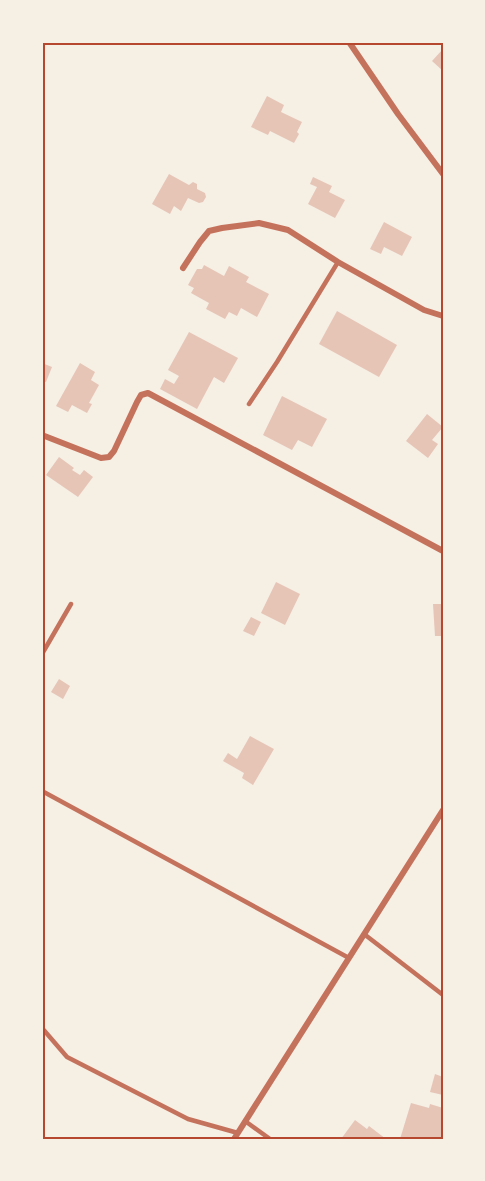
<svg xmlns="http://www.w3.org/2000/svg" width="485" height="1181" viewBox="0 0 485 1181" font-family="'Asap Condensed',sans-serif">
  <style>
    .building { fill: #e6c5b7 }
    .lines { fill: none; stroke-linecap: round; stroke-linejoin: round }
    .service { stroke: #c5725c; stroke-width: 4.5 }
    .minor { stroke: #c5725c; stroke-width: 6 }
    .neatline { fill: none; stroke: #b5482f; stroke-width: 2 }
  </style>
  <rect width="100%" height="100%" fill="#f6efe4"/>
  <path class="building" d="M 443,49 L 443,71 L 432,61 Z
    M 267,96 L 284,105 L 281,112 L 302,122 L 297,132 L 299,134 L 294,143 L 270,131 L 268,135 L 251,127 Z
    M 169,174 L 189,185 L 193,182 L 197,184 L 197,189 L 205,193 L 206,197 L 203,202 L 199,203 L 188,198 L 181,211 L 174,206 L 170,214 L 152,204 Z
    M 313,177 L 332,186 L 329,192 L 345,200 L 335,218 L 308,204 L 317,187 L 310,184 Z
    M 384,222 L 412,237 L 402,256 L 384,247 L 381,254 L 370,249 Z
    M 204,265 L 224,276 L 229,266 L 249,277 L 246,282 L 269,294 L 257,317 L 241,308 L 237,316 L 229,312 L 225,319 L 206,309 L 209,303 L 191,293 L 194,288 L 188,285 L 197,269 L 202,269 Z
    M 337,311 L 397,345 L 379,377 L 319,344 Z
    M 189,332 L 238,358 L 224,383 L 214,377 L 197,409 L 160,389 L 165,379 L 174,384 L 179,376 L 168,370 Z
    M 42,363 L 52,367 L 46,382 L 42,381 Z
    M 80,363 L 95,372 L 91,380 L 99,385 L 89,403 L 92,404 L 87,413 L 72,405 L 68,412 L 56,406 Z
    M 282,396 L 327,419 L 312,447 L 298,440 L 292,450 L 263,435 Z
    M 427,414 L 443,427 L 432,440 L 438,444 L 428,458 L 406,441 Z
    M 59,457 L 74,468 L 72,470 L 80,475 L 84,470 L 93,477 L 78,497 L 46,475 Z
    M 276,582 L 300,594 L 285,625 L 261,613 Z
    M 433,604 L 443,604 L 443,636 L 435,636 Z
    M 251,617 L 261,622 L 254,636 L 243,631 Z
    M 59,679 L 70,686 L 63,699 L 51,692 Z
    M 250,736 L 274,749 L 253,785 L 242,778 L 244,773 L 223,761 L 228,753 L 237,759 Z
    M 435,1074 L 443,1077 L 443,1095 L 430,1092 Z
    M 411,1103 L 429,1108 L 430,1104 L 443,1108 L 443,1139 L 400,1139 Z
    M 355,1120 L 367,1129 L 369,1126 L 386,1139 L 341,1139 Z"/>
  <g class="lines">
    <path class="service" d="M 249,404 L 277,362 L 338,262
      M 42,654 L 71,604
      M 42,791 L 349,958
      M 364,934 L 443,995
      M 42,1028 L 67,1057 L 188,1119 L 238,1133
      M 245,1121 L 270,1139"/>
    <path class="minor" d="M 349,42 L 398,114 L 443,174
      M 183,268 L 200,242 L 209,231 L 222,228 L 259,223 L 288,230 L 338,262 L 424,310 L 443,316
      M 42,435 L 101,458 L 109,457 L 114,451 L 137,402 L 141,395 L 148,393 L 443,551
      M 234,1139 L 443,810"/>
  </g>
  <rect width="485" height="1181" fill="none" stroke="#f6efe4" stroke-width="87"/>
  <rect x="44" y="44" width="398" height="1094" class="neatline"/>
</svg>
